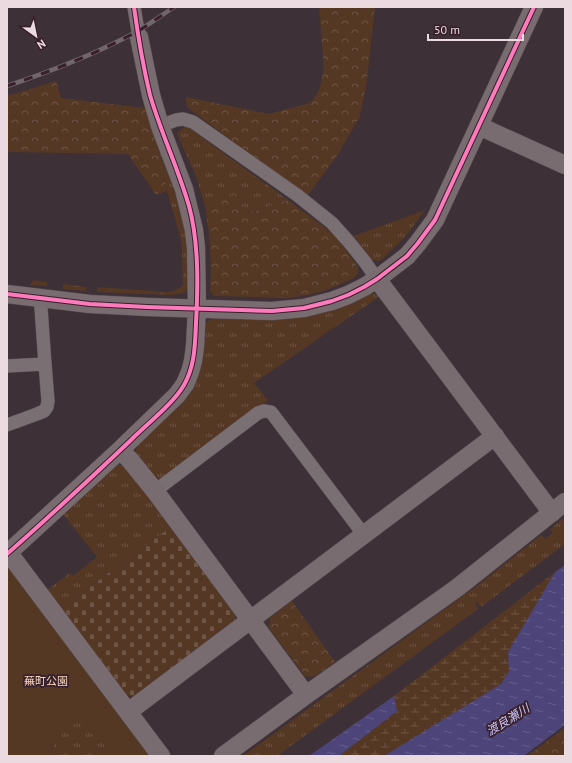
<svg xmlns="http://www.w3.org/2000/svg" width="572" height="763" viewBox="0 0 572 763" font-family="'PT Sans','Noto Sans JP',sans-serif">
  <style>
    .grass { fill: url(#grass-tufts) }
    .forest { fill: url(#forest-crowns) }
    .wetland { fill: url(#wetland-marsh) }
    .cemetery { fill: url(#cemetery-stones) }
    .green { fill: #553824 }
    .water { fill: url(#water-ripples) }
    .pier { fill: #3d3036 }
    .lines { fill: none; stroke-linecap: round; stroke-linejoin: round }
    .street-casing { stroke: #5b4f54; stroke-width: 14 }
    .secondary-casing { stroke: #5b4f54; stroke-width: 19 }
    .street { stroke: #7a6f73; stroke-width: 13 }
    .secondary { stroke: #786c70; stroke-width: 18 }
    .rail-casing { stroke: #71666b; stroke-width: 4.5 }
    .rail { stroke: #38202b; stroke-width: 3; stroke-dasharray: 9; stroke-linecap: butt }
    .cycleway-casing { stroke: #38202b; stroke-width: 6 }
    .cycleway { stroke: #fd7abc; stroke-width: 4 }
    .labels { text-anchor: middle; stroke-width: 3.5; stroke-linejoin: round; paint-order: stroke }
    .park-label { font-size: 11px; fill: #f9d7bf; stroke: #38202b }
    .water-label { font-size: 12px; font-style: italic; fill: #ccc7fd; stroke: #38202b }
  </style>
  <defs>
    <pattern id="grass-tufts" width="24" height="20" patternUnits="userSpaceOnUse"><rect width="24" height="20" fill="#553824"/><path d="M3 7l-1-3M5 7V3M7 7l1-3M15 17l-1-3M17 17v-4M19 17l1-3" fill="none" stroke="#6e5444"/></pattern>
    <pattern id="forest-crowns" width="20" height="18" patternUnits="userSpaceOnUse"><rect width="20" height="18" fill="#553824"/><path d="M2 6a3 3 0 1 1 6 0M12 15a3 3 0 1 1 6 0" fill="none" stroke="#6e5444"/></pattern>
    <pattern id="wetland-marsh" width="20" height="14" patternUnits="userSpaceOnUse"><rect width="20" height="14" fill="#553824"/><path d="M1 5h8M5 5V1M11 12h8M15 12V8" fill="none" stroke="#6e5444"/></pattern>
    <pattern id="cemetery-stones" width="16" height="16" patternUnits="userSpaceOnUse"><rect width="16" height="16" fill="#553824"/><path d="M2 7V4a2 2 0 0 1 4 0v3zM10 15v-3a2 2 0 0 1 4 0v3z" fill="#6e5444"/></pattern>
    <pattern id="water-ripples" width="26" height="14" patternUnits="userSpaceOnUse"><rect width="26" height="14" fill="#4d4479"/><path d="M2 4q2-2 4 0t4 0M15 11q2-2 4 0t4 0" fill="none" stroke="#675e8c"/></pattern>
  </defs>
  <rect width="100%" height="100%" fill="#3d3036"/>
  <path class="grass" d="M 186,126 L 288,200 L 247,214 L 234,196 L 205,206 L 197,179 L 177,133 Z
    M 158,146 C 167,168 177,190 182,213 C 188,237 187,263 188,288 L 184,293 L 172,295 L 97,292 L 97,287 L 168,292 L 176,290 L 183,285 L 182,248 L 180,236 L 167,191 Z
    M 425,210 L 405,237 L 380,261 L 372,260 L 354,236 Z
    M 33,280 L 47,282 L 47,286 L 31,285 Z
    M 63,284 L 87,287 L 86,291 L 63,289 Z
    M 369,293 L 378,295 L 380,296 L 254,383 L 268,400 L 162,479 L 152,478 L 135,455 L 137,445 L 167,417 L 203,326 L 213,317 L 307,316 L 324,312 L 338,308 Z
    M 114,465 L 125,465 L 171,527 L 60,609 L 47,590 L 70,573 L 73,576 L 97,557 L 63,514 Z
    M 565,517 L 565,544 L 481,607 L 477,602 L 475,604 L 478,609 L 277,756 L 243,756 L 478,585 L 541,535 L 545,539 L 553,533 L 550,529 Z
    M 10,575 L 130,727 L 111,756 L 48,756 L 61,733 Z"/>
  <path class="forest" d="M 319,7 L 375,7 L 366,88 L 359,118 L 337,156 L 308,195 L 243,149 L 187,107 L 186,97 L 269,114 L 306,104 L 313,100 L 320,88 L 324,68 Z
    M 56,81 L 61,98 L 145,108 L 158,146 L 167,191 L 156,195 L 128,154 L 7,152 L 7,96 Z
    M 234,195 L 247,214 L 288,200 L 328,230 L 337,238 L 358,267 C 360,276 351,280 343,283 C 328,290 312,295 295,297 C 284,299 272,298 261,297 C 245,297 230,296 214,296 L 210,291 C 212,262 210,235 205,206 Z
    M 292,601 L 335,662 L 315,676 L 306,677 L 269,628 L 270,618 Z
    M 565,725 L 565,756 L 524,756 Z"/>
  <path class="wetland" d="M 555,572 L 508,652 L 509,671 L 501,684 L 384,756 L 339,756 L 397,711 L 394,696 Z"/>
  <path class="cemetery" d="M 171,527 L 236,613 L 234,623 L 136,697 L 125,695 L 60,609 Z"/>
  <path class="green" d="M 7,568 L 12,568 L 151,756 L 109,756 L 112,752 L 105,733 L 71,711 L 61,733 L 48,756 L 7,756 Z"/>
  <path class="water" d="M 565,565 L 565,725 L 524,756 L 384,756 L 501,684 L 509,671 L 508,652 L 555,572 Z
    M 394,696 L 397,711 L 339,756 L 309,756 Z"/>
  <path class="pier" d="M 565,725 L 565,728 L 527,756 L 524,756 Z"/>
  <g class="lines">
    <g class="street-casing">
      <path id="street" d="M 134,7 L 139,37
        M 160,126 L 176,120 L 183,119 L 193,122 L 297,195 L 332,223 L 349,242 L 365,262 L 377,279
        M 7,366 L 45,364
        M 7,425 L 37,414 L 44,411 L 47,407 L 48,401 L 45,364 L 41,308 L 42,298
        M 155,491 L 258,413 L 264,411 L 271,412 L 364,535"/>
    </g>
    <g class="secondary-casing">
      <path id="secondary" d="M 479,126 L 565,165
        M 377,279 L 552,513
        M 7,294 L 90,304 L 147,307 L 272,311 L 304,308 L 332,301 L 348,295 L 364,287 L 377,279 L 407,256 L 418,243 L 435,220 L 534,7
        M 120,450 L 130,460 L 155,491 L 306,695
        M 8,553 L 14,560 L 161,756
        M 7,554 L 120,450 L 177,395 L 185,384 L 190,372 L 193,361 L 195,346 L 197,308 L 196,248 L 194,230 L 184,189 L 160,126 L 151,95 L 139,37
        M 128,712 L 495,436
        M 223,756 L 306,695 L 457,588 L 565,502"/>
    </g>
    <use href="#street" class="street"/>
    <use href="#secondary" class="secondary"/>
    <g class="rail-casing">
      <path id="rail" d="M 7,86 C 52,71 96,54 138,31 C 150,24 162,15 174,7"/>
    </g>
    <use href="#rail" class="rail"/>
    <g class="cycleway-casing">
      <path id="cycleway" d="M 7,294 L 90,304 L 147,307 L 272,311 L 304,308 L 332,301 L 348,295 L 364,287 L 377,279 L 407,256 L 418,243 L 435,220 L 534,7
        M 7,554 C 49,517 90,479 131,440 C 147,424 173,404 184,385 C 195,366 195,344 196,323 C 198,286 199,243 189,206 C 178,168 161,133 150,95 C 143,66 138,36 134,7"/>
    </g>
    <use href="#cycleway" class="cycleway"/>
  </g>
  <g class="labels">
    <g class="park-label">
      <text x="46" y="685">蕪町公園</text>
    </g>
    <g class="water-label">
      <text transform="translate(508 720) rotate(-32)" y="4">渡良瀬川</text>
    </g>
  </g>
  <rect width="572" height="763" fill="none" stroke="#ebdbe1" stroke-width="16"/>
  <g transform="translate(36 36) rotate(147)" stroke="#38202b" stroke-width="3" paint-order="stroke">
  <path d="M0-3L7 15L0 10L-7 15Z" fill="#ebdbe1"/>
  <text y="-6" font-size="11" font-weight="bold" text-anchor="middle" fill="#ebdbe1">N</text>
  </g>
  <path d="M428 34v6h95v-6" fill="none" stroke="#ebdbe1" stroke-width="2"/>
  <text x="434" y="34" font-size="12" fill="#ebdbe1" stroke="#38202b" stroke-width="3" paint-order="stroke">50 m</text>
</svg>
